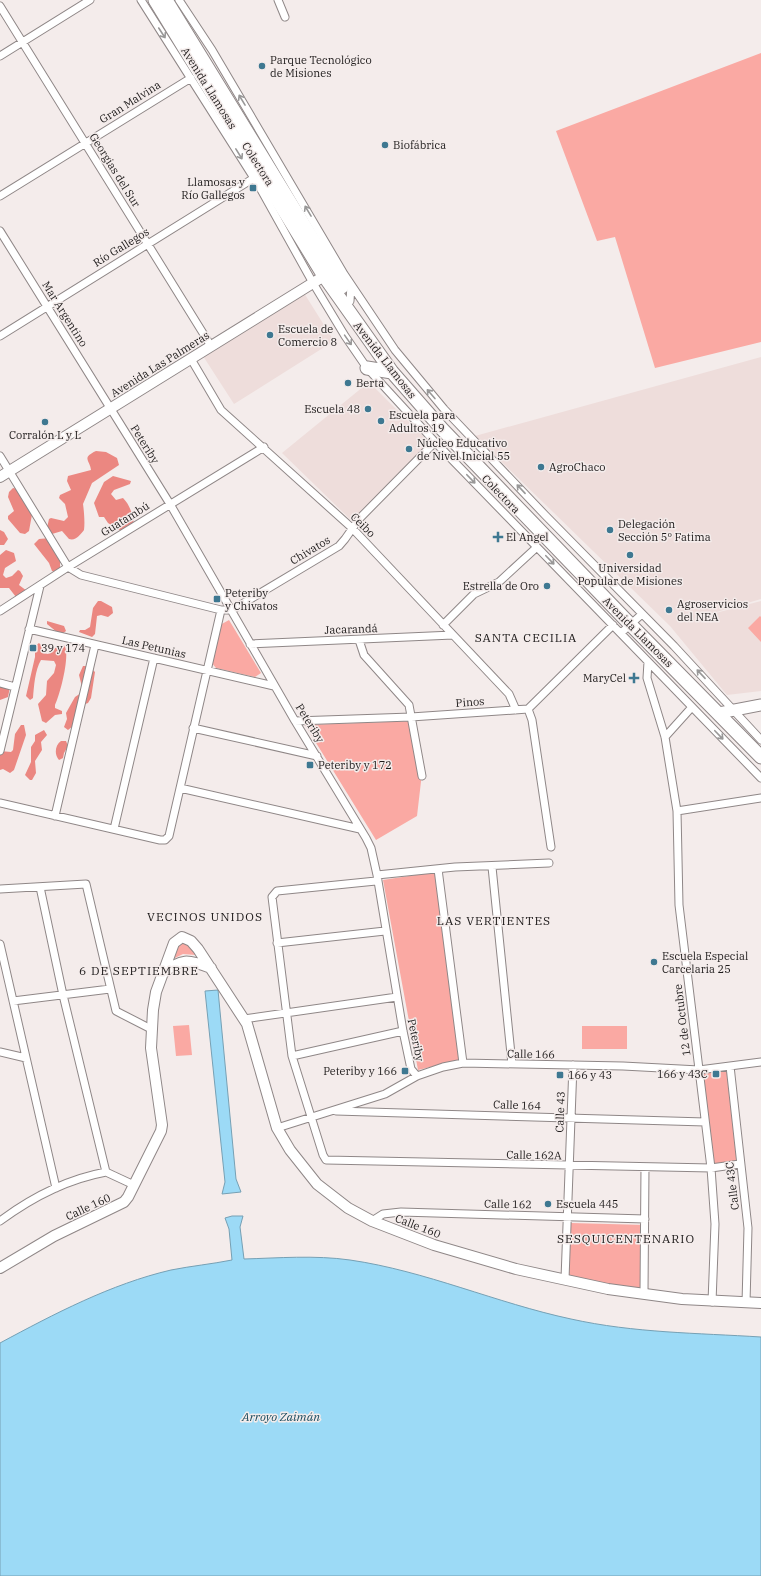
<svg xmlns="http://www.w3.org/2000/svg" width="761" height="1576" viewBox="0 0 761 1576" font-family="'IBM Plex Serif',serif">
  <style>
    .built { fill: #eedddb }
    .green { fill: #faa9a3 }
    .forest { fill: #eb8781 }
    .water { fill: #9cdaf6; stroke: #76a0b4 }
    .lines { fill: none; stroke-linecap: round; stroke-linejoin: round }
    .street-casing { stroke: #8f8787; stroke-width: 9 }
    .secondary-casing { stroke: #8f8787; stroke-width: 12 }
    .primary-casing { stroke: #8f8787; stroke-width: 13 }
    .highway-casing { stroke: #8f8787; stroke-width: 15 }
    .street { stroke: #fff; stroke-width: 7 }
    .secondary { stroke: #fff; stroke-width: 10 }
    .primary { stroke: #fff; stroke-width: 11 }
    .highway { stroke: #fff; stroke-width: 13 }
    .oneway { stroke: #999898 }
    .poi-dot { fill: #3e7891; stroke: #f4eceb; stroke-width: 1.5 }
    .labels { text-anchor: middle; stroke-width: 3; stroke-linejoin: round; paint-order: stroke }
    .poi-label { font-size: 11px; fill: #1d1a1a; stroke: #f4eceb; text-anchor: start }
    .street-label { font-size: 11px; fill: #1d1a1a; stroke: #f4eceb }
    .neighbourhood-label { font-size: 12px; letter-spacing: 1px; fill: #1d1a1a; stroke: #f4eceb }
    .water-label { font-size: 12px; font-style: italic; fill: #1a4c5f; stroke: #f4eceb }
  </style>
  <rect width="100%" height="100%" fill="#f4eceb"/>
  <path class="built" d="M 304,293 L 334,341 L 234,404 L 203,356 Z
    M 761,357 L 761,599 L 693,619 L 761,601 L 761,691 L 727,695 L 670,626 L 475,436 Z
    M 369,382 L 430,443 L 352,521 L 282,453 Z"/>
  <path class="green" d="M 761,53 L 761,342 L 655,368 L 615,237 L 597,241 L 556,131 Z
    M 760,616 L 761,617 L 761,642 L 748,628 Z
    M 229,620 L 261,673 L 255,677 L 216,668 L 211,662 L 220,625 Z
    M 413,721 L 422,773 L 417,816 L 376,840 L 305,725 Z
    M 428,873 L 435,874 L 459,1060 L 418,1070 L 383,880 Z
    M 182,943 L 189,944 L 196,955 L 183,954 L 175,958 L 173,957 L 178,946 Z
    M 189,1025 L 192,1055 L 176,1056 L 173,1026 Z
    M 582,1026 L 627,1026 L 627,1049 L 582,1049 Z
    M 728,1068 L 738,1162 L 713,1165 L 703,1072 Z
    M 571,1223 L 645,1225 L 643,1281 L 640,1288 L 635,1289 L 568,1276 Z"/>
  <path class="forest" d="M 96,451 L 106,452 L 117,458 L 119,465 L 92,483 L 83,504 C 84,511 85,523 84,530 C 80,535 76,541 69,539 L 62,531 L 52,534 L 47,528 L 49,519 L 51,518 L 64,521 L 68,517 L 65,504 L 59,498 L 60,495 L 71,490 L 67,481 L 68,476 L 91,470 C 90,460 81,458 96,451 Z
    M 113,476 L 131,481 L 130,484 L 114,490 L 111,494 L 116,500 L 123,498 C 130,505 133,515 134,525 L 121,531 L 108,523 L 104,517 L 99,517 L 94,503 L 104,482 Z
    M 13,488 L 18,489 L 33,509 L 29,531 L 25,534 L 20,533 L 8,519 L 8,516 L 14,511 L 8,497 L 9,492 Z
    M 0,530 L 4,532 L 8,539 L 4,545 L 0,545 Z
    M 50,538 L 58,543 L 64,553 L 60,563 L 60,568 L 55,572 L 52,571 L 49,563 L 34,544 L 39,539 Z
    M 6,550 L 14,553 L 16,561 L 5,568 L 3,575 L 6,578 L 12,576 L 18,570 L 20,571 L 23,576 L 19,585 L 27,591 L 16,597 L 9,588 L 0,588 L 0,555 Z
    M 98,601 L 101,601 L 112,607 L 113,613 L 108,617 L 101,615 L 97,616 L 95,634 L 92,637 L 79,632 L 80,630 L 85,630 L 90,627 L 93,608 Z
    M 47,621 L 64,626 L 66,631 L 62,634 L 58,633 L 47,624 Z
    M 39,643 L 41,645 L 43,653 L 48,654 L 59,645 L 64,645 C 71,653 60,695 55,705 L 55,708 L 62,711 L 62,714 L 55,715 L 46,723 L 42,721 L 38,704 L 46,695 L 47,681 L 54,673 L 56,665 L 54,661 L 41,660 C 35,670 34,686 33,698 L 30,700 L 26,696 L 35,657 L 35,646 Z
    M 83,666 L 89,666 L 95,672 L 91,698 L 88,703 L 80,706 L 73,726 L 68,730 L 64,727 L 67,719 L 66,713 L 75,697 L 81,693 L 82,687 L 79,675 Z
    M 0,685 L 10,687 L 8,697 L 0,700 Z
    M 21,725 L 24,725 L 26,735 L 14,770 L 10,773 L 3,769 L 0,770 L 0,751 L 11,752 L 13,750 L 15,734 Z
    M 44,730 L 47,735 L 41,742 L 42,750 L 35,761 L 36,773 L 32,780 L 30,780 L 25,775 L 31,762 L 31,747 L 35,741 L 35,735 Z
    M 61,741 L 66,741 L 68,746 L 64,753 L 63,758 L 59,760 C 54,755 55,745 61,741 Z"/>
  <path class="water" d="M 218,990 L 236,1179 L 241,1192 L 222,1194 L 225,1182 L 205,991 Z
    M 232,1216 L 243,1216 L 240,1227 L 244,1259 C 278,1258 315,1255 350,1260 C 426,1271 496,1303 571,1319 C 634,1333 698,1333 761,1337 L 761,1576 L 0,1576 L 0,1343 C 54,1314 111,1284 171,1270 C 191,1266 212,1264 232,1260 L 229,1229 L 225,1218 Z"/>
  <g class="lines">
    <g class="street-casing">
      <path id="street" d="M 141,0 L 259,186 L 313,283 L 345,336 L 367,368 L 435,442 L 761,778
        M 179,0 L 212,50 L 344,274 L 395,350 L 444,409 L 545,515 L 674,646 L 761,740
        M 278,0 L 285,17
        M 0,6 L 211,346
        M 0,56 L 90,0
        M 0,196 L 191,78
        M 0,231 L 170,504 L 295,721 L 366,838 L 371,848 L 377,875 L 403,1031 L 411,1069 L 417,1076
        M 350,301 L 351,285
        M 0,336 L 254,178
        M 191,359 L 221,410 L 352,528 L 509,694 L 516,710
        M 0,456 L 68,567 L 81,575 L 221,610 L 232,610 L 339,546 L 345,539 L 359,519 L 435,442
        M 0,611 L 68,567 L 264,447
        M 443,625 L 474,594 L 499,582 L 537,547
        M 29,629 L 274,686
        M 621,633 L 642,614
        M 359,640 L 364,655 L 409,705 L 422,776
        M 250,644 L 453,635
        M 648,662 L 647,678 L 665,737 L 677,811 L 679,905 L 711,1168 L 715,1224 L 712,1302
        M 0,683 L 15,687
        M 528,709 L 532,720 L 551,847
        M 295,721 L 411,717 L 528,709 L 613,625
        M 193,728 L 317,756
        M 665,737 L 692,707
        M 0,751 L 40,586
        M 180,788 L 360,829
        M 0,803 L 160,840 L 165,840 L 169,836 L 221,610
        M 677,811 L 761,798
        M 55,816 L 95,645
        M 114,829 L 154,658
        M 492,867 L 512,1064
        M 438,869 L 463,1063
        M 377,875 L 455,867 L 549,863
        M 376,881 L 277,891 L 272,897 L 292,1056 L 323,1155 L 326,1160 L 711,1168 L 740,1164
        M 40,887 L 63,995 L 106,1172 L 134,1185
        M 0,889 L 86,884 L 116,1011 L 151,1029
        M 277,943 L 385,931
        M 0,944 L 56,1188
        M 13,1001 L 110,989
        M 244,1019 L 397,997
        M 0,1052 L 26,1058
        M 292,1056 L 403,1031
        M 730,1066 L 748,1228 L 746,1303
        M 336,1111 L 705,1122
        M 277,1128 L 385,1094 L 417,1076 L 443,1067 L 463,1063 L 623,1066 L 699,1070 L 761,1062
        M 0,1221 C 31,1198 68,1179 106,1172
        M 372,1221 L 383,1214 L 401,1212 L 645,1219
        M 565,1279 L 573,1065
        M 644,1293 L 645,1167"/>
    </g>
    <g class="secondary-casing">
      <path id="secondary" d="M 0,477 L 329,273
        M 162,974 C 181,958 188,959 211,968
        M 0,1268 L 54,1236 L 124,1202 L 128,1197 L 161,1131 L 162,1125 L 151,1048 L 153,1010 L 156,992 L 174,943 L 182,937 L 191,941 L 198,949 L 247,1024 L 277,1128 L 290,1150 L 317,1184 L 348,1208 L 372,1221 L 434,1245 L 516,1269 L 608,1289 L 682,1299 L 761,1303"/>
    </g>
    <g class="primary-casing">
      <path id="primary" d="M 719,713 L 761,705"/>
    </g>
    <g class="highway-casing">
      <path id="highway" d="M 155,0 L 324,276 L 392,372 L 442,429 L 626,620 L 761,757
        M 166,0 L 342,287
        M 367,368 L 392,372"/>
    </g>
    <use href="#street" class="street"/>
    <use href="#secondary" class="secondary"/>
    <use href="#primary" class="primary"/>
    <use href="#highway" class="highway"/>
  </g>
  <defs><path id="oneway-shaft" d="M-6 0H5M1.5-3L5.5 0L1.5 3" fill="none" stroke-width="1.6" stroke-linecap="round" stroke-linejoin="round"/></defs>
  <g class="oneway">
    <use href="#oneway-shaft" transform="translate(162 33) rotate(57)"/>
    <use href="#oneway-shaft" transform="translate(242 100) rotate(-121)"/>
    <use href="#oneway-shaft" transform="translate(239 154) rotate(58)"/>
    <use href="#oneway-shaft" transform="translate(308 211) rotate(-121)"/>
    <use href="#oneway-shaft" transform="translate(348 340) rotate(55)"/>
    <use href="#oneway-shaft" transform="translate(431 394) rotate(-131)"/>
    <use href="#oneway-shaft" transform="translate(471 479) rotate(46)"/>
    <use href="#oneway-shaft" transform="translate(521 489) rotate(-133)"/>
    <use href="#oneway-shaft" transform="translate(550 560) rotate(46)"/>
    <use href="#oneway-shaft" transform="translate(701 674) rotate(-133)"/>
    <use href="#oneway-shaft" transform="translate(719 735) rotate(46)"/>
  </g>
  <g class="poi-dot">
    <circle cx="262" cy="66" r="4"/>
    <circle cx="385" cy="145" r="4"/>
    <rect x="249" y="184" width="8" height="8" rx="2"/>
    <circle cx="270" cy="335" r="4"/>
    <circle cx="348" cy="383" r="4"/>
    <circle cx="368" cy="409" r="4"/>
    <circle cx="381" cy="421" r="4"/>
    <circle cx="45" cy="422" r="4"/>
    <circle cx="409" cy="449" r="4"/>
    <circle cx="541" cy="467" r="4"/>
    <circle cx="610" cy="530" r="4"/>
    <path d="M496 531h4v4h4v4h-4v4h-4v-4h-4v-4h4z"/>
    <circle cx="630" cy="555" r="4"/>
    <circle cx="547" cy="586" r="4"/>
    <rect x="213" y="595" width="8" height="8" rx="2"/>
    <circle cx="669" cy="610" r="4"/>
    <rect x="29" y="644" width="8" height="8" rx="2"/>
    <path d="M632 672h4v4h4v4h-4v4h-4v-4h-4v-4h4z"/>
    <rect x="306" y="761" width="8" height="8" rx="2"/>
    <circle cx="654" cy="962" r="4"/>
    <rect x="401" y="1067" width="8" height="8" rx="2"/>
    <rect x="712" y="1070" width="8" height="8" rx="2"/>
    <rect x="556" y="1071" width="8" height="8" rx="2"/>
    <circle cx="548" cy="1204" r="4"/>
  </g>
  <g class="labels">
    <g class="poi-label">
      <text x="270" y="64">Parque Tecnológico<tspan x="270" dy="13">de Misiones</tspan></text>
      <text x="393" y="149">Biofábrica</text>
      <text x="245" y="186" text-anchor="end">Llamosas y<tspan x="245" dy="13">Río Gallegos</tspan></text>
      <text x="278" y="333">Escuela de<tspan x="278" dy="13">Comercio 8</tspan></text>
      <text x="356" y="387">Berta</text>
      <text x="360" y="413" text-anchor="end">Escuela 48</text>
      <text x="389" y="419">Escuela para<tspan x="389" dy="13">Adultos 19</tspan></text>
      <text x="45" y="439" text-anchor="middle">Corralón L y L</text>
      <text x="417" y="447">Núcleo Educativo<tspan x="417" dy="13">de Nivel Inicial 55</tspan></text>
      <text x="549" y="471">AgroChaco</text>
      <text x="618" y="528">Delegación<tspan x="618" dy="13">Sección 5º Fatima</tspan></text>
      <text x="506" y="541">El Angel</text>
      <text x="630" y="572" text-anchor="middle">Universidad<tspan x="630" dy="13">Popular de Misiones</tspan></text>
      <text x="539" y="590" text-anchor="end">Estrella de Oro</text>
      <text x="225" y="597">Peteriby<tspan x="225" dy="13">y Chivatos</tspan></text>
      <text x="677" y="608">Agroservicios<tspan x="677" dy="13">del NEA</tspan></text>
      <text x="41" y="652">39 y 174</text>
      <text x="626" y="682" text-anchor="end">MaryCel</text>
      <text x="318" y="769">Peteriby y 172</text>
      <text x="662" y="960">Escuela Especial<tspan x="662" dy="13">Carcelaria 25</tspan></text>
      <text x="397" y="1075" text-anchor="end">Peteriby y 166</text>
      <text x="708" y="1078" text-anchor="end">166 y 43C</text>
      <text x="568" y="1079">166 y 43</text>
      <text x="556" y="1208">Escuela 445</text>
    </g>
    <g class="street-label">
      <text transform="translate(209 88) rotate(58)" y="4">Avenida Llamosas</text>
      <text transform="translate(130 102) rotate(-32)" y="4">Gran Malvina</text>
      <text transform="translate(258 164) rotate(58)" y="4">Colectora</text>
      <text transform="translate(115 170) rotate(58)" y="4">Georgias del Sur</text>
      <text transform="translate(121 247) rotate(-32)" y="4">Río Gallegos</text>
      <text transform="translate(65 314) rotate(58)" y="4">Mar Argentino</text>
      <text transform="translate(385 360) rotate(52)" y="4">Avenida Llamosas</text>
      <text transform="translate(160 364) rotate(-32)" y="4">Avenida Las Palmeras</text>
      <text transform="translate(145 444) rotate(58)" y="4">Peteriby</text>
      <text transform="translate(501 494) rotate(46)" y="4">Colectora</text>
      <text transform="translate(125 519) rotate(-32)" y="4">Guatambú</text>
      <text transform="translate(363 525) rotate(45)" y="4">Ceibo</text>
      <text transform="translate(310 550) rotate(-31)" y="4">Chivatos</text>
      <text transform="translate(351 629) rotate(-2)" y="4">Jacarandá</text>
      <text transform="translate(638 632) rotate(45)" y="4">Avenida Llamosas</text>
      <text transform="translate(154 647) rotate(13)" y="4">Las Petunias</text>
      <text transform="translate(470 702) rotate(-4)" y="4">Pinos</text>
      <text transform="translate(310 723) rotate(58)" y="4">Peteriby</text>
      <text transform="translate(682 1020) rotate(-97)" y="4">12 de Octubre</text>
      <text transform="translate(416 1040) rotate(78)" y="4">Peteriby</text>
      <text transform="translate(531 1054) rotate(1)" y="4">Calle 166</text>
      <text transform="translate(517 1105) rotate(2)" y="4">Calle 164</text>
      <text transform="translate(560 1112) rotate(-88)" y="4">Calle 43</text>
      <text transform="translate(534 1155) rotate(1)" y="4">Calle 162A</text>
      <text transform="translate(732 1186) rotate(-97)" y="4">Calle 43C</text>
      <text transform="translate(508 1204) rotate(1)" y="4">Calle 162</text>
      <text transform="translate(88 1207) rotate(-25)" y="4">Calle 160</text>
      <text transform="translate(418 1226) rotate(21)" y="4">Calle 160</text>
    </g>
    <g class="neighbourhood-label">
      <text x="526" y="642">SANTA CECILIA</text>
      <text x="205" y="921">VECINOS UNIDOS</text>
      <text x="494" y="925">LAS VERTIENTES</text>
      <text x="139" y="975">6 DE SEPTIEMBRE</text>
      <text x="626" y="1243">SESQUICENTENARIO</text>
    </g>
    <g class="water-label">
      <text x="281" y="1421">Arroyo Zaimán</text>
    </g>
  </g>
</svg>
